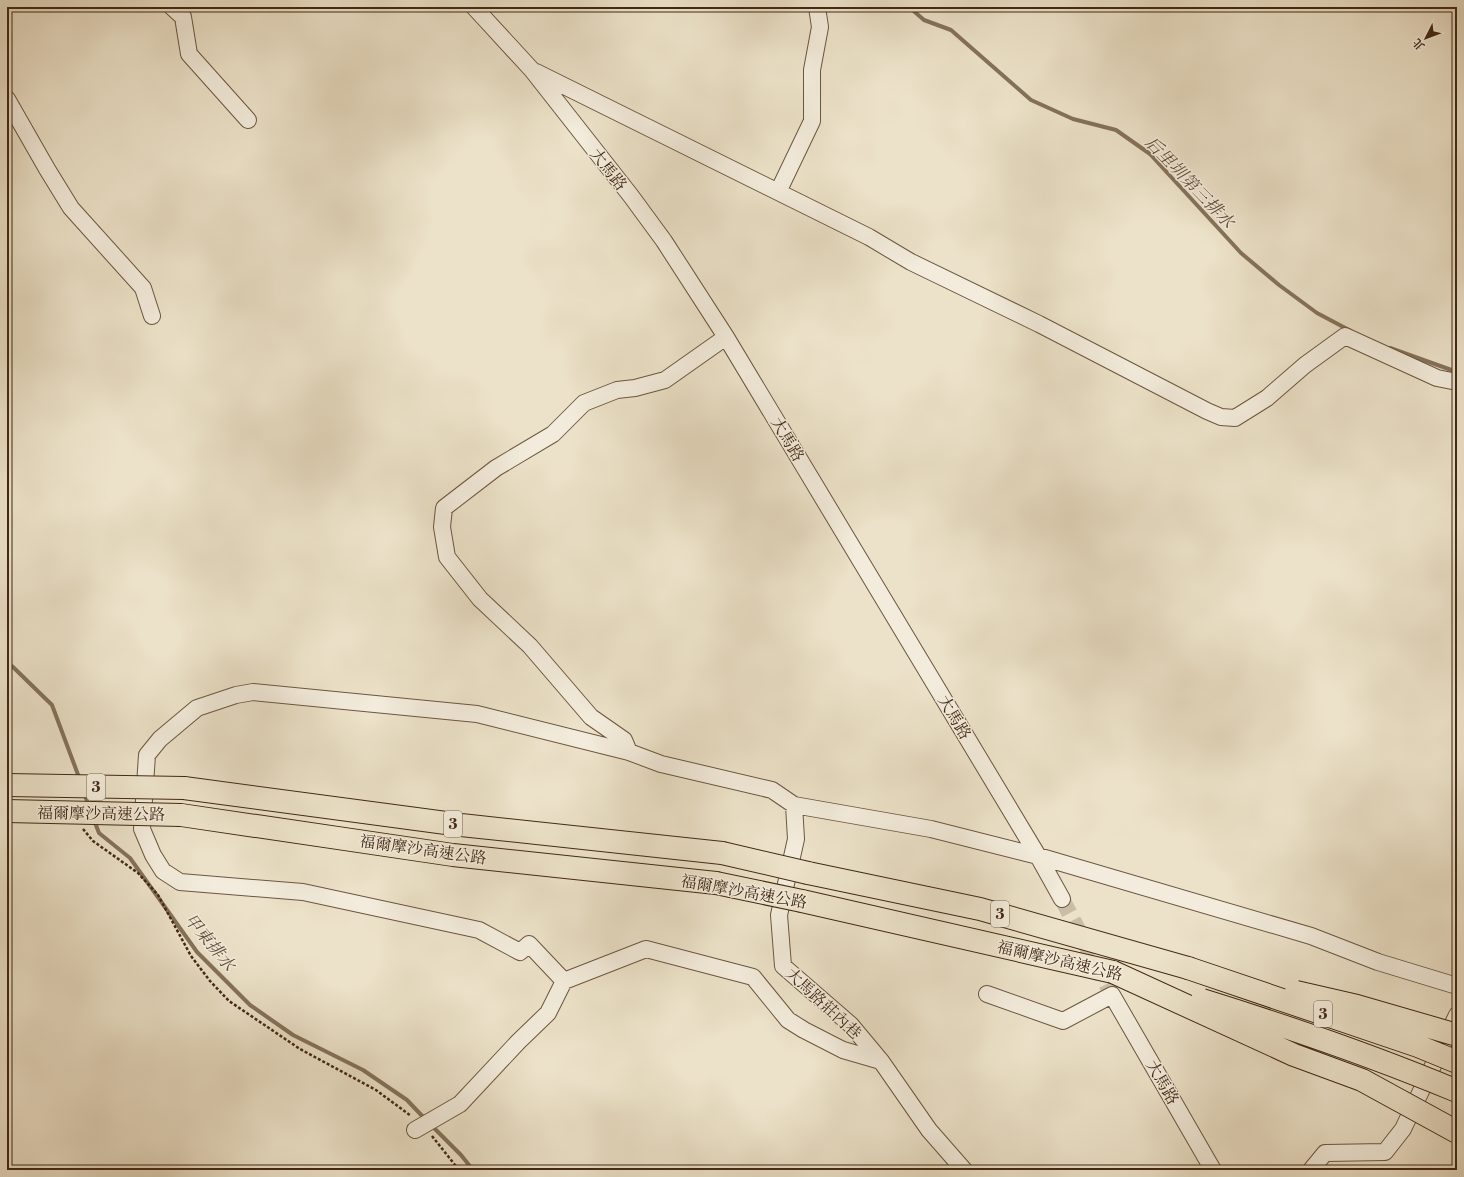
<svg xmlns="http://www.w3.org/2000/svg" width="1464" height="1177" viewBox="0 0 1464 1177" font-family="'Libre Bodoni','Noto Serif TC',serif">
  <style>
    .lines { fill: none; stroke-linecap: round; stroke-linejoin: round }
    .stream { stroke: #85725b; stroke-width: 4 }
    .minor-tunnel { stroke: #cabda5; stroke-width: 16; stroke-dasharray: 16 8; stroke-linecap: butt }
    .minor-casing { stroke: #6c5640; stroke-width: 18 }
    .highway-casing { stroke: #412813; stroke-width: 24 }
    .path { stroke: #412813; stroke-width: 2.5; stroke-dasharray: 3 2; stroke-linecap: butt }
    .minor { stroke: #f3ecdc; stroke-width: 16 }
    .highway { stroke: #ece2c9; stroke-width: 22 }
    .highway-bridge-casing { stroke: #412813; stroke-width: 24; stroke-linecap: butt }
    .highway-bridge { stroke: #ece2c9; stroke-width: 22 }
    .labels { text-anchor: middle; stroke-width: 3; stroke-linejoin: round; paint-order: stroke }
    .shield { fill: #f3ecdc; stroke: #76634f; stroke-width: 1 }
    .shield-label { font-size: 15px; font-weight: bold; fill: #412813 }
    .street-label { font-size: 16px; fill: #412813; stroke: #f3ecdc }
    .water-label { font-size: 17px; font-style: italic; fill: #634d37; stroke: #f3ecdc }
  </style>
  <rect width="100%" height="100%" fill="#ece2c9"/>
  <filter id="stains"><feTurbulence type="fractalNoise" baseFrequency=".005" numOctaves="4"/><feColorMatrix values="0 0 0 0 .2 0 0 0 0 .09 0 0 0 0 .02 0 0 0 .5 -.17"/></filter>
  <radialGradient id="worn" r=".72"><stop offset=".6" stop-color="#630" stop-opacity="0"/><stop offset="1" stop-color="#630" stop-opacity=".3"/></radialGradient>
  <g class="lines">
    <path class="stream" d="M 909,7 L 924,20 L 951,30 L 1031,100 L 1073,119 L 1116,130 L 1150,154 L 1241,253 L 1279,285 L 1317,313 L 1351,331
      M 1390,348 L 1457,372
      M 7,663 L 13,667 L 52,705 L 80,780
      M 84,792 L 89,807
      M 94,820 L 99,833 L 130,858 L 197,952 L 250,1005 L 293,1035 L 363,1070 L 407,1100 L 426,1120
      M 431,1125 L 461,1155 L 473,1170"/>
    <path class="minor-tunnel" d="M 1062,899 L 1112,995"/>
    <g class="minor-casing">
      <path id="minor" d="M 172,7 L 183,17 L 189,54 L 248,120
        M 474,7 L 532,70 L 631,196 L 664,241 L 726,337 L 1038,856 L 1062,899
        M 536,72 L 869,237 L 911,262 L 1039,324 L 1207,411 L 1221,417 L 1235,418 L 1267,398 L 1305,365 L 1345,336 L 1437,378 L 1457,382
        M 7,99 L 47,169 L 71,208 L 143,288 L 152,316
        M 778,192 L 812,121 L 812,70 L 820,27 L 817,7
        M 629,752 L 624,740 L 591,717 L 530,646 L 480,599 L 447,557 L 442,527 L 444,508 L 496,468 L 553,434 L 584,403 L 617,390 L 635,388 L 665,380 L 726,337
        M 794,805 L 796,839 L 779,915 L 783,966 L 851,1025 L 881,1061 L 929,1130 L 964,1170
        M 987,994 L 1063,1021 L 1112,995 L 1213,1170
        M 881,1061 L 843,1050 L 804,1030 L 788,1020 L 753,977 L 646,949 L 564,981 L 529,944 L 520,952 L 479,930 L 303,892 L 180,882 L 163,871 L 153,855 L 142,829 L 147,755 L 160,739 L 197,708 L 236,695 L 253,692 L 477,714 L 629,752 L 661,764 L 772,790 L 794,805 L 931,829 L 1038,856 L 1311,936 L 1378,962 L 1457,986
        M 415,1130 L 460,1104 L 518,1042 L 548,1013 L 564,981
        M 1311,1170 L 1325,1153 L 1385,1152 L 1403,1129 L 1457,1015"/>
    </g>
    <g class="highway-casing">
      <path id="highway" d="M 184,788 L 461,825 L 722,853
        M 181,815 L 453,855 L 716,883
        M 808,873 L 980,909 L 1188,968
        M 802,901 L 1113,972"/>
    </g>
    <path class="path" d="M 83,829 L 93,841 L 138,873 L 158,895 L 191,956 L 210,981 L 229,1001 L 300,1049 L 376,1090 L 411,1116
      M 432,1136 L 459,1170"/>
    <use href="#minor" class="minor"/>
    <use href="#highway" class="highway"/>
    <g class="highway-bridge-casing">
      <path id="highway-bridge" d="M 7,785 L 184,788
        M 7,811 L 181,815
        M 722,853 L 808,873
        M 716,883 L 802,901
        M 1188,968 L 1418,1046 L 1457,1062
        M 1113,972 L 1294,1055 L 1362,1080 L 1457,1132
        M 1296,992 L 1357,1006 L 1457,1035
        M 1202,1000 C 1289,1027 1373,1056 1457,1091"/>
    </g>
    <use href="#highway-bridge" class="highway-bridge"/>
  </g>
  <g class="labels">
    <g class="shield">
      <rect x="87" y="774" width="18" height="26" rx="3"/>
      <rect x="444" y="811" width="18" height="26" rx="3"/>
      <rect x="991" y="901" width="18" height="26" rx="3"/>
      <rect x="1314" y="1001" width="18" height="26" rx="3"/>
    </g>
    <g class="shield-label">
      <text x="96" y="792">3</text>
      <text x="453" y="829">3</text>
      <text x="1000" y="919">3</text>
      <text x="1323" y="1019">3</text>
    </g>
    <g class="street-label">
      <text transform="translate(609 169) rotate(52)" y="6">大馬路</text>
      <text transform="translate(788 439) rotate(59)" y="6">大馬路</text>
      <text transform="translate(955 717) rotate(59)" y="6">大馬路</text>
      <text transform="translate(101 813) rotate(1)" y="6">福爾摩沙高速公路</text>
      <text transform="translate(423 849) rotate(8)" y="6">福爾摩沙高速公路</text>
      <text transform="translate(744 891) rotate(10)" y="6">福爾摩沙高速公路</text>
      <text transform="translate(1060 960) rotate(13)" y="6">福爾摩沙高速公路</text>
      <text transform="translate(824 1003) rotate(43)" y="6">大馬路莊內巷</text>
      <text transform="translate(1163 1082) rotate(60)" y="6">大馬路</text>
    </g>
    <g class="water-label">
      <text transform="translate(1190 182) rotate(46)" y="6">后里圳第三排水</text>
      <text transform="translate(210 942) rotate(50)" y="6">甲東排水</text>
    </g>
  </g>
  <rect width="1464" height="1177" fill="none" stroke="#ece2c9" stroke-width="24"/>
  <rect x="8" y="8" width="1448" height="1161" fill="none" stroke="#412813" stroke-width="2"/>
  <rect x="12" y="12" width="1440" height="1153" fill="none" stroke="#412813"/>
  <g transform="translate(1426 38) rotate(228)" stroke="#f3ecdc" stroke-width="3" paint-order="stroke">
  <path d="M0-3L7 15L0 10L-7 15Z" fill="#412813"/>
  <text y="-6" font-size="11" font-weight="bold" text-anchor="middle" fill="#412813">北</text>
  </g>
  <rect width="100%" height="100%" filter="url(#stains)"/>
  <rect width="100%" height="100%" fill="url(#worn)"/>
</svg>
